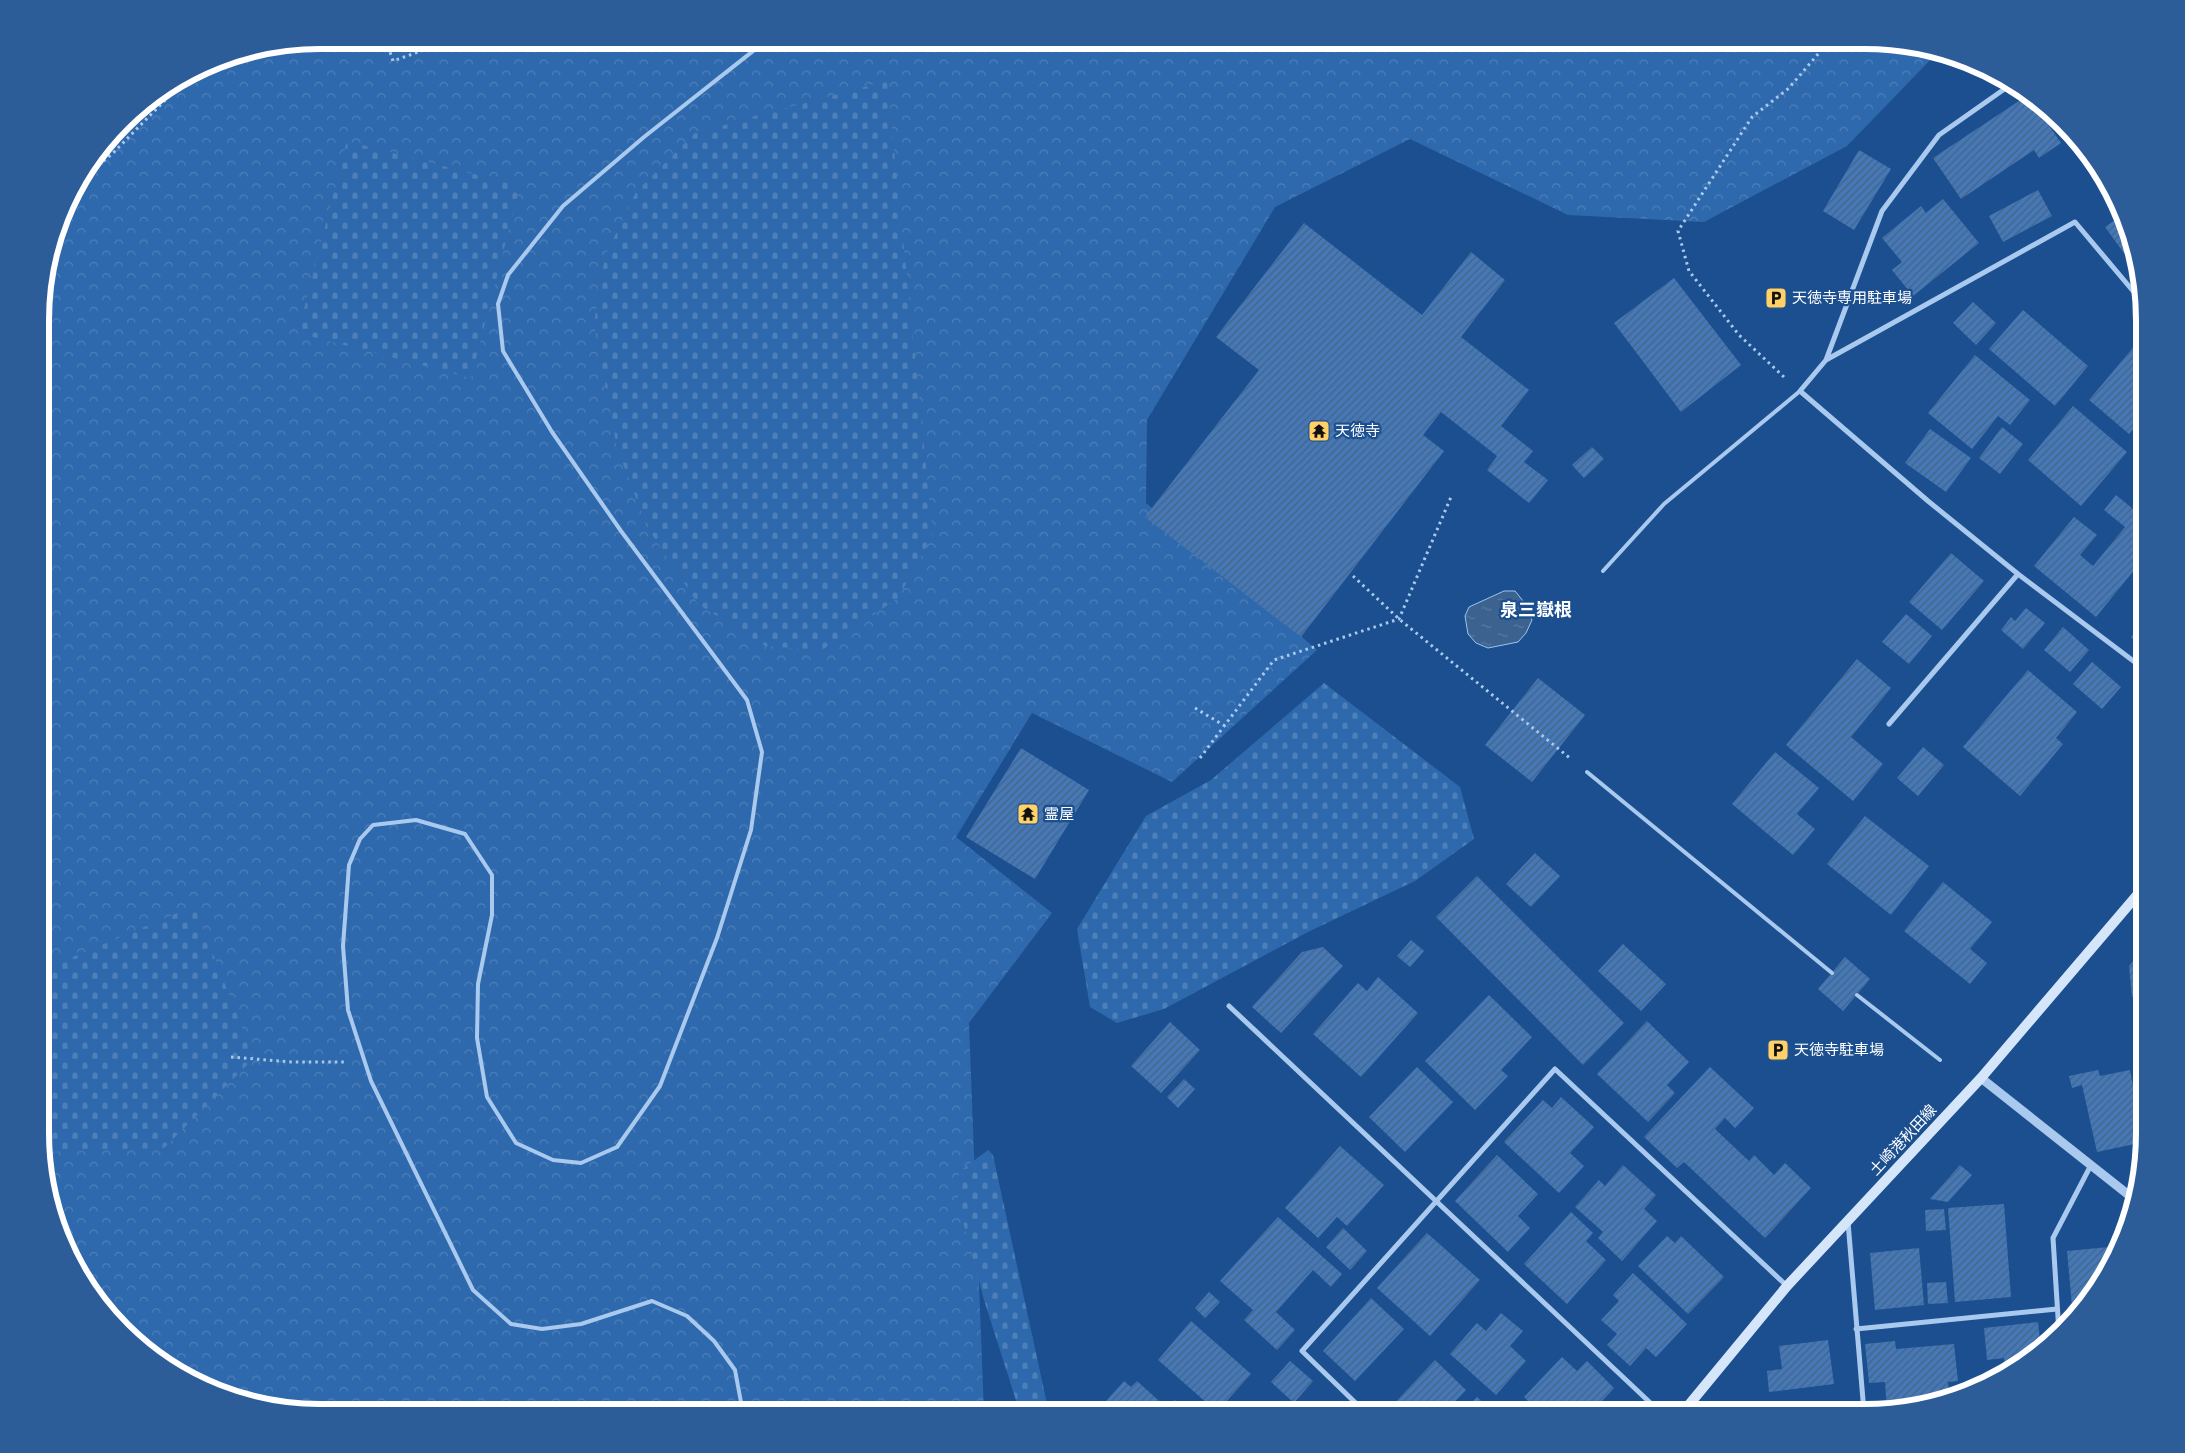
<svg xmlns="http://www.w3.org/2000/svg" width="2185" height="1453" viewBox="0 0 2185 1453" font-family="'PT Sans','Noto Sans JP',sans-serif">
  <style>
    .forest { fill: url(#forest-crowns) }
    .cemetery { fill: url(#cemetery-stones) }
    .water { fill: url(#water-ripples); stroke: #9cc4f0 }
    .building { fill: url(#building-hatch) }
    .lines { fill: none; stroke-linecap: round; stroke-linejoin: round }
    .path { stroke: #a9c9ee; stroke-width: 3; stroke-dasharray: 2.5 4; stroke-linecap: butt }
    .service { stroke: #a9c9ee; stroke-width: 4 }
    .minor { stroke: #a9c9ee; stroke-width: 5 }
    .tertiary { stroke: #a9c9ee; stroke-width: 9 }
    .secondary { stroke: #d6e6fa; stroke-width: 10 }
    .labels { text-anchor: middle; stroke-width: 4.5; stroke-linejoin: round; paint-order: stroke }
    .poi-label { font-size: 15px; fill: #fff; stroke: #1b4f8f; text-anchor: start }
    .street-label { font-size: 15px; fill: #fff; stroke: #1b4f8f }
    .quarter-label { font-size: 18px; font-weight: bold; fill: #fff; stroke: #1b4f8f }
    .rim { fill: none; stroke: #fff; stroke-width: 6 }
  </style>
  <defs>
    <pattern id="forest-crowns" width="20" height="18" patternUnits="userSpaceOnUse" patternTransform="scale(1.25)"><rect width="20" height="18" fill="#2e69ad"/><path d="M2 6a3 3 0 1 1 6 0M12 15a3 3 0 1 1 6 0" fill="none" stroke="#4d80b9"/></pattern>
    <pattern id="cemetery-stones" width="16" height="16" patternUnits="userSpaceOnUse" patternTransform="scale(1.25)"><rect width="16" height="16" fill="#2e69ad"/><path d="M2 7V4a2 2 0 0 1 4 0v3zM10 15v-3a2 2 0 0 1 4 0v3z" fill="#4d80b9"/></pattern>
    <pattern id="water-ripples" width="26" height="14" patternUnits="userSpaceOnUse" patternTransform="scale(1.25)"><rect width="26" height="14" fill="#3c6290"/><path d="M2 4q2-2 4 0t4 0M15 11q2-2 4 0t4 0" fill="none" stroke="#597aa1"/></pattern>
    <pattern id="building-hatch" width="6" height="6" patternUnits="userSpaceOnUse" patternTransform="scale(1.25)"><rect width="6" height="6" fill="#4478b7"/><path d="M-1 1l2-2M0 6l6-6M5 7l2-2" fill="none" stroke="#486282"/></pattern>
  </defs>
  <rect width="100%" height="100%" fill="#1b4f8f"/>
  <path class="forest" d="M 320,40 L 1865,40 L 1938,52 L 1847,146 L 1704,222 L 1568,215 L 1410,139 L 1275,207 L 1147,420 L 1146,503 L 1317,650 L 1172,782 L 1032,713 L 956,837 L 1052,913 L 969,1023 L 984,1413 L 320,1413 L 230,1398 L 164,1366 L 122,1331 L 78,1273 L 42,1169 L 42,284 L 69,196 L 135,110 L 213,61 Z"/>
  <path class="cemetery" d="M 887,81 L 933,535 L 898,598 L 822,650 L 765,646 L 698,604 L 647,527 L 617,448 L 594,323 L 605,256 L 636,192 L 695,133 Z
    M 347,141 L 520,186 L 471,378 L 298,333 Z
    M 1324,683 L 1460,787 L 1474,839 L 1415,881 L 1310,931 L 1164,1009 L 1117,1023 L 1090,1007 L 1077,929 L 1146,816 L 1211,780 Z
    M 194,906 L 254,1058 L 164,1148 L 42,1152 L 42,970 Z
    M 988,1150 L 993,1155 L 1049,1413 L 1020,1413 L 984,1300 L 958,1203 L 959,1172 Z"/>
  <path class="water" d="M 1504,591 L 1515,591 L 1524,602 L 1532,620 L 1526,633 L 1518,642 L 1488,648 L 1476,643 L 1468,634 L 1465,616 L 1469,607 Z"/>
  <path class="building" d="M 2028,95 L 2061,143 L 2039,158 L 2034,150 L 1961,199 L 1933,158 Z
    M 1859,150 L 1891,169 L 1854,230 L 1823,211 Z
    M 2038,190 L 2052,216 L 2003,242 L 1989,216 Z
    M 1943,199 L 1979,243 L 1913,296 L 1892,270 L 1902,262 L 1882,238 L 1921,206 L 1926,213 Z
    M 2122,215 L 2135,247 L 2138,264 L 2134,267 L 2105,227 Z
    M 1304,223 L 1422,315 L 1471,252 L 1505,280 L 1461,337 L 1529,390 L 1501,426 L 1533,451 L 1524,462 L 1548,480 L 1529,503 L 1487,470 L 1497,456 L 1441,412 L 1423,435 L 1444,451 L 1301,637 L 1145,517 L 1259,370 L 1216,337 Z
    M 1674,278 L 1741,365 L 1681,412 L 1614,323 Z
    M 1973,302 L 1996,323 L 1976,345 L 1953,323 Z
    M 2023,310 L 2088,366 L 2055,406 L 1989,349 Z
    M 2136,344 L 2144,351 L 2144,416 L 2129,434 L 2089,400 Z
    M 1975,355 L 2030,400 L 2010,425 L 1998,416 L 1972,449 L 1928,413 Z
    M 2073,406 L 2127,452 L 2081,506 L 2028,460 Z
    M 2002,427 L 2023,444 L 2000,474 L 1979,458 Z
    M 1930,429 L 1971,458 L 1946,492 L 1905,463 Z
    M 1592,447 L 1604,459 L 1584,478 L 1572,465 Z
    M 2116,495 L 2144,518 L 2144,558 L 2096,617 L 2034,566 L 2074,517 L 2097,535 L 2080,555 L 2093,566 L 2125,527 L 2104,510 Z
    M 1951,553 L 1984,581 L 1942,630 L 1909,602 Z
    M 2026,608 L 2045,623 L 2023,649 L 2001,630 L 2011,617 L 2015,621 Z
    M 1906,614 L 1932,636 L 1909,664 L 1882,642 Z
    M 2144,621 L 2144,648 L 2131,637 Z
    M 2063,627 L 2089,650 L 2070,672 L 2044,650 Z
    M 1857,659 L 1891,688 L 1851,737 L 1883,764 L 1853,801 L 1786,745 Z
    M 2092,662 L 2121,687 L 2102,709 L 2073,684 Z
    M 2028,670 L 2077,712 L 2056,738 L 2063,744 L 2020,796 L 1963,747 Z
    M 1538,678 L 1585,715 L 1532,782 L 1485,745 Z
    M 1923,747 L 1944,765 L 1918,796 L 1897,778 Z
    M 1021,748 L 1089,790 L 1035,879 L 966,837 Z
    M 1775,752 L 1819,788 L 1797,814 L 1815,829 L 1793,855 L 1732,804 Z
    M 1865,816 L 1929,866 L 1891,915 L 1827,864 Z
    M 1535,853 L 1560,876 L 1531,907 L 1506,884 Z
    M 1477,876 L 1624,1023 L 1583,1065 L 1436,917 Z
    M 1943,882 L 1992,922 L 1970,949 L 1987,963 L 1970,984 L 1904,931 Z
    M 1411,940 L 1424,951 L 1410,967 L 1397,956 Z
    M 1623,944 L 1666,984 L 1641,1011 L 1598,971 Z
    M 1323,947 L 1343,966 L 1281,1033 L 1252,1007 L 1302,952 Z
    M 2144,948 L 2144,996 L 2132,997 L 2129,966 Z
    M 1845,957 L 1870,979 L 1843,1011 L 1818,989 Z
    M 1378,977 L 1418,1013 L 1361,1077 L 1313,1034 L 1358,983 L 1367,991 Z
    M 1489,995 L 1532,1037 L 1501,1070 L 1508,1076 L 1475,1110 L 1425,1061 Z
    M 1647,1021 L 1689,1062 L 1667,1085 L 1675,1093 L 1648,1122 L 1597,1074 Z
    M 1170,1022 L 1200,1050 L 1161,1093 L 1131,1066 Z
    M 1417,1067 L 1453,1102 L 1405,1152 L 1369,1117 Z
    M 1710,1067 L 1754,1108 L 1735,1128 L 1725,1118 L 1715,1129 L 1749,1161 L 1754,1155 L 1774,1175 L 1785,1163 L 1811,1188 L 1765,1238 L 1684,1162 L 1677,1168 L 1644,1137 Z
    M 2098,1070 L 2100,1076 L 2130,1070 L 2144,1142 L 2097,1152 L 2082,1085 L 2072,1088 L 2069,1076 Z
    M 1184,1079 L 1195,1089 L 1178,1108 L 1167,1097 Z
    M 1561,1097 L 1594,1127 L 1570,1153 L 1584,1166 L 1559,1193 L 1504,1142 L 1543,1100 L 1552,1108 Z
    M 1340,1146 L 1384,1185 L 1347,1226 L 1337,1217 L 1318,1238 L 1285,1208 Z
    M 1497,1155 L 1538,1194 L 1518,1216 L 1530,1228 L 1508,1252 L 1455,1201 Z
    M 1623,1165 L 1656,1195 L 1644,1209 L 1657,1221 L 1622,1261 L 1598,1238 L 1603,1232 L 1575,1207 L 1599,1180 L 1605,1186 Z
    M 1960,1165 L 1972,1175 L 1948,1202 L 1930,1199 Z
    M 2004,1204 L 2011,1297 L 1955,1302 L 1948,1208 Z
    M 1944,1209 L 1946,1230 L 1926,1231 L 1925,1210 Z
    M 1571,1212 L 1593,1233 L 1586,1241 L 1606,1260 L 1567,1304 L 1524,1264 Z
    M 1278,1217 L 1342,1274 L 1331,1287 L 1313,1270 L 1276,1312 L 1295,1330 L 1277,1350 L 1244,1320 L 1253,1310 L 1220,1281 Z
    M 1343,1228 L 1367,1251 L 1350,1270 L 1326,1247 Z
    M 1427,1233 L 1480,1280 L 1430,1336 L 1377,1288 Z
    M 1667,1236 L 1675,1243 L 1681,1236 L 1724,1277 L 1688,1314 L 1638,1266 Z
    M 2109,1247 L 2111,1263 L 2098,1289 L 2073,1317 L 2067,1251 Z
    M 1919,1248 L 1924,1305 L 1875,1310 L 1870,1253 Z
    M 1633,1273 L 1687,1324 L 1656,1357 L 1646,1348 L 1630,1366 L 1607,1345 L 1617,1334 L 1601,1320 L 1619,1301 L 1613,1295 Z
    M 1946,1282 L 1948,1303 L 1928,1304 L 1927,1283 Z
    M 1209,1292 L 1220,1302 L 1205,1318 L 1195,1308 Z
    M 1371,1298 L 1404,1329 L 1355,1381 L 1323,1351 Z
    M 1501,1313 L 1523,1331 L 1510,1346 L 1526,1361 L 1496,1395 L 1450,1354 L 1477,1323 L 1486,1331 Z
    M 1191,1321 L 1251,1374 L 1217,1412 L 1158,1360 Z
    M 2038,1322 L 2041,1350 L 2018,1366 L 2006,1368 L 2004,1358 L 1987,1360 L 1984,1328 Z
    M 1828,1340 L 1834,1384 L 1769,1392 L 1767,1371 L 1782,1369 L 1779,1346 Z
    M 1895,1341 L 1896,1349 L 1954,1344 L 1958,1381 L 1948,1382 L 1949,1399 L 1938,1403 L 1887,1412 L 1885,1382 L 1869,1383 L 1865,1344 Z
    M 1562,1357 L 1577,1371 L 1587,1361 L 1614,1388 L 1591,1413 L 1540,1413 L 1524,1397 Z
    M 1435,1360 L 1466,1390 L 1444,1413 L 1393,1413 L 1389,1409 Z
    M 1290,1361 L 1313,1381 L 1294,1403 L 1271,1382 Z
    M 1124,1381 L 1131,1387 L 1137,1381 L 1167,1408 L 1175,1400 L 1189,1413 L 1105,1413 L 1100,1408 Z
    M 1477,1397 L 1494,1413 L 1461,1413 Z
    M 1279,1403 L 1289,1413 L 1270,1413 Z"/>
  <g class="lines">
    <path class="path" d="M 386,40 L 393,61 L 452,40
      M 212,62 L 218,60
      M 83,177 L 112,154 L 188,77
      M 1784,377 L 1739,335 L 1689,271 L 1678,231 L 1752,117 L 1789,88 L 1830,40
      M 1353,576 L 1399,619 L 1571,759
      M 1195,708 L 1225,726
      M 1200,758 L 1274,660 L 1399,619 L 1451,497
      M 231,1057 L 291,1062 L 344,1062"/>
    <path class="service" d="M 1603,571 L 1664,504 L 1800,391
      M 1587,772 L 1832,973
      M 1857,995 L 1940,1060
      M 743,1413 L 735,1370 L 714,1341 L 687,1316 L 652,1301 L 581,1324 L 542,1329 L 511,1324 L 473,1290 L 371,1081 L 348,1010 L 343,946 L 349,865 L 360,839 L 373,825 L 416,820 L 465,834 L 492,875 L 492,915 L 478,984 L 477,1038 L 487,1097 L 516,1143 L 553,1160 L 581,1163 L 617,1147 L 660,1086 L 717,938 L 751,830 L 762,752 L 747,700 L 621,531 L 552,432 L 503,351 L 498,304 L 508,275 L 563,206 L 644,137 L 767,40"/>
    <path class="minor" d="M 2013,83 L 1939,135 L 1882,211 L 1826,360 L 1800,391 L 1928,501 L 2018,574 L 2144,669
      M 1826,360 L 2075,222 L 2144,304
      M 1889,724 L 2018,574
      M 1229,1006 L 1660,1412
      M 1848,1222 L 1864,1412
      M 1856,1329 L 2057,1309
      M 2059,1333 L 2053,1238 L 2091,1165
      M 1366,1413 L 1302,1351 L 1555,1069 L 1787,1286"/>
    <path class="tertiary" d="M 1981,1078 L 2135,1200"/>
    <path class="secondary" d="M 1683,1412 L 1787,1286 L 1981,1078 L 2144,887"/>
  </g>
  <defs>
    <g id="parking-square" transform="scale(1.125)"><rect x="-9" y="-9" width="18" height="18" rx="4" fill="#ffd166" stroke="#1b4f8f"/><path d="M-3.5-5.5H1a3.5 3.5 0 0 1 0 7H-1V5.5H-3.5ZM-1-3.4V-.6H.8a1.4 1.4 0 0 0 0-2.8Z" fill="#111"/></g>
    <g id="temple-square" transform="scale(1.125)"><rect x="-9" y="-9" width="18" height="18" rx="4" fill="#ffd166" stroke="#1b4f8f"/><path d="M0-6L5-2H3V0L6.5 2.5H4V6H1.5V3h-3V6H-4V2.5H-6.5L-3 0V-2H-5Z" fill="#111"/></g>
  </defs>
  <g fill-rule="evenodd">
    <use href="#parking-square" x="1776" y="298"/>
    <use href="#temple-square" x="1319" y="431"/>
    <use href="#temple-square" x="1028" y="814"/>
    <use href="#parking-square" x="1778" y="1050"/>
  </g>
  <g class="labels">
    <g class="poi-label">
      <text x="1792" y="303">天徳寺専用駐車場</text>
      <text x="1335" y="436">天徳寺</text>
      <text x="1044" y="819">霊屋</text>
      <text x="1794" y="1055">天徳寺駐車場</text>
    </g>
    <g class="street-label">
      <text transform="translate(1903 1140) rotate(-47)" y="5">土崎港秋田線</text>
    </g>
    <g class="quarter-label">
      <text x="1536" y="616">泉三嶽根</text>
    </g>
  </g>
  <path d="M0 0H2185V1453H0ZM320 49H1865A271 271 0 0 1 2136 320V1133A271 271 0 0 1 1865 1404H320A271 271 0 0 1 49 1133V320A271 271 0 0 1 320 49Z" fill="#2d5d98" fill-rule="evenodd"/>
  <path class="rim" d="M320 49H1865A271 271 0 0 1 2136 320V1133A271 271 0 0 1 1865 1404H320A271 271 0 0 1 49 1133V320A271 271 0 0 1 320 49Z"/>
</svg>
